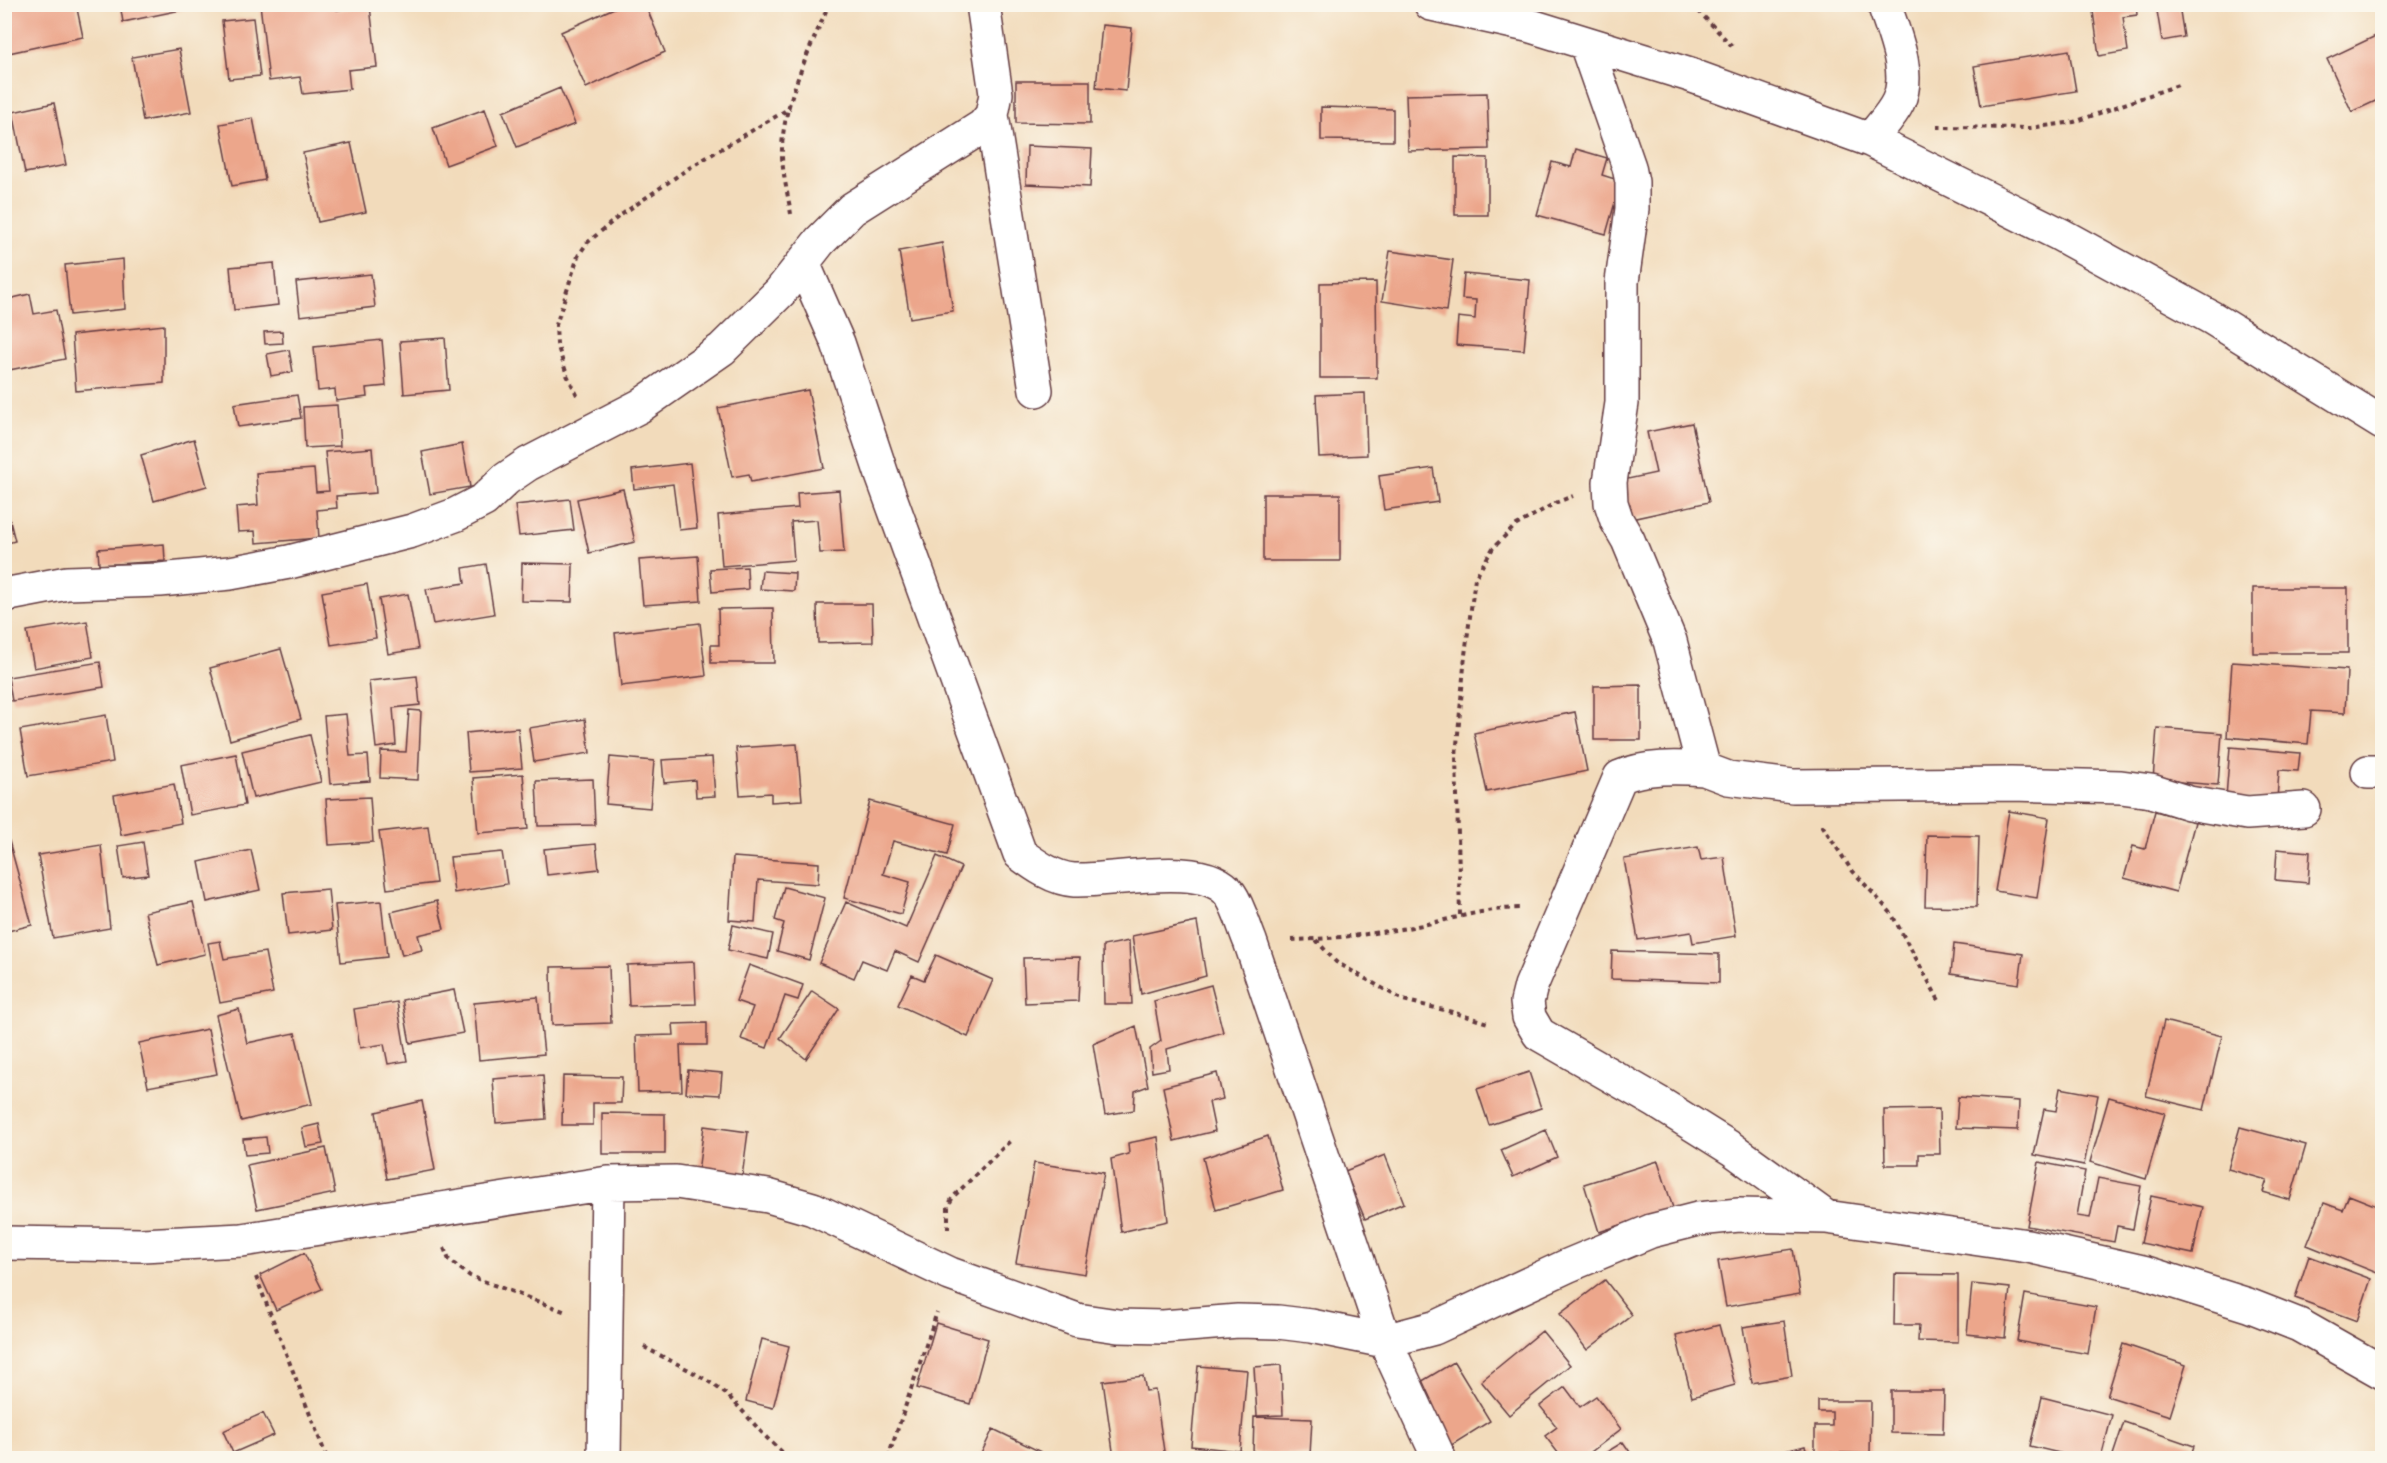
<svg xmlns="http://www.w3.org/2000/svg" width="2387" height="1463" viewBox="0 0 2387 1463" font-family="'Gochi Hand',sans-serif">
  <style>
    .building { fill: #eca68b }
    .lines { fill: none; stroke-linecap: round; stroke-linejoin: round }
    .minor-casing { stroke: #633b41; stroke-width: 36 }
    .path { stroke: #633b41; stroke-width: 4; stroke-dasharray: 4.5 4.5; stroke-linecap: butt }
    .minor { stroke: #fff; stroke-width: 33 }
  </style>
  <rect width="100%" height="100%" fill="#fbf7ec"/>
  <filter id="ink" filterUnits="userSpaceOnUse"><feTurbulence type="fractalNoise" baseFrequency=".0167" numOctaves="2"/><feDisplacementMap in="SourceGraphic" scale="12" xChannelSelector="R" yChannelSelector="G"/><feConvolveMatrix kernelMatrix="1 2 1 2 8 2 1 2 1" color-interpolation-filters="sRGB"/></filter>
  <filter id="wash" filterUnits="userSpaceOnUse"><feTurbulence type="fractalNoise" baseFrequency=".008" numOctaves="4" result="noise"/><feDisplacementMap in="SourceGraphic" scale="24" xChannelSelector="R" yChannelSelector="G"/><feGaussianBlur stdDeviation="1.35" result="paint"/><feColorMatrix in="noise" values="0 0 0 0 0 0 0 0 0 0 0 0 0 0 0 0 0 1.4 0 .05"/><feComposite in="paint" operator="in"/></filter>
  <g filter="url(#wash)">
    <rect width="100%" height="100%" fill="#f2dbbb"/>
    <g id="blocks">
      <path class="building" d="M 4,4 L 76,4 L 83,37 L 4,54 Z
        M 120,4 L 185,4 L 186,9 L 123,22 Z
        M 260,4 L 337,4 L 337,10 L 370,6 L 377,67 L 348,70 L 350,89 L 303,94 L 300,77 L 269,81 Z
        M 623,4 L 645,4 L 665,52 L 586,88 L 561,32 Z
        M 2092,4 L 2136,4 L 2137,15 L 2123,17 L 2128,51 L 2099,56 Z
        M 2156,5 L 2179,5 L 2184,37 L 2162,41 Z
        M 253,18 L 260,76 L 229,79 L 222,21 Z
        M 1102,25 L 1132,28 L 1126,91 L 1096,88 Z
        M 2382,33 L 2382,98 L 2352,112 L 2327,59 Z
        M 179,49 L 191,112 L 143,121 L 132,57 Z
        M 2069,50 L 2076,91 L 1981,106 L 1974,66 Z
        M 1016,81 L 1090,81 L 1090,124 L 1016,123 Z
        M 560,88 L 575,124 L 517,147 L 503,112 Z
        M 1487,93 L 1489,149 L 1408,151 L 1406,95 Z
        M 54,103 L 66,165 L 25,173 L 13,112 Z
        M 1321,107 L 1393,109 L 1393,141 L 1321,140 Z
        M 485,109 L 498,146 L 446,165 L 433,128 Z
        M 253,118 L 265,180 L 232,186 L 220,124 Z
        M 351,143 L 366,212 L 318,222 L 303,153 Z
        M 1027,146 L 1092,149 L 1090,187 L 1026,184 Z
        M 1576,149 L 1607,158 L 1602,175 L 1621,181 L 1606,234 L 1537,215 L 1552,162 L 1571,167 Z
        M 1455,157 L 1488,158 L 1488,215 L 1455,215 Z
        M 942,243 L 953,311 L 910,318 L 899,251 Z
        M 1390,251 L 1453,260 L 1446,311 L 1382,301 Z
        M 123,259 L 125,309 L 70,315 L 65,265 Z
        M 274,263 L 278,305 L 234,310 L 230,267 Z
        M 371,274 L 375,307 L 300,316 L 296,282 Z
        M 1464,274 L 1530,280 L 1524,350 L 1456,345 L 1458,317 L 1475,319 L 1476,300 L 1462,299 Z
        M 1376,282 L 1377,378 L 1320,378 L 1320,283 Z
        M 30,294 L 34,314 L 56,310 L 65,359 L 4,371 L 4,300 Z
        M 164,325 L 164,383 L 76,391 L 72,335 Z
        M 282,331 L 283,343 L 265,344 L 264,332 Z
        M 445,338 L 449,390 L 404,394 L 400,341 Z
        M 382,340 L 386,386 L 366,388 L 367,397 L 336,401 L 335,389 L 318,391 L 314,347 Z
        M 289,350 L 293,372 L 271,376 L 267,354 Z
        M 808,390 L 824,468 L 751,482 L 749,474 L 732,477 L 718,408 Z
        M 1365,393 L 1367,455 L 1319,457 L 1316,395 Z
        M 297,395 L 301,418 L 238,427 L 234,404 Z
        M 337,405 L 340,446 L 305,448 L 303,407 Z
        M 1692,423 L 1709,502 L 1631,519 L 1623,480 L 1656,473 L 1647,432 Z
        M 194,439 L 207,486 L 154,501 L 141,455 Z
        M 462,444 L 470,487 L 430,494 L 422,452 Z
        M 372,448 L 376,493 L 336,496 L 337,508 L 317,510 L 319,538 L 256,543 L 255,531 L 238,532 L 236,507 L 258,505 L 256,473 L 314,469 L 316,492 L 329,491 L 325,452 Z
        M 690,463 L 697,528 L 679,530 L 673,484 L 634,489 L 632,470 Z
        M 1433,468 L 1438,502 L 1384,510 L 1379,476 Z
        M 623,489 L 635,542 L 589,553 L 577,499 Z
        M 839,490 L 844,552 L 820,553 L 817,520 L 791,522 L 794,560 L 722,566 L 718,515 L 798,508 L 797,493 Z
        M 1263,494 L 1340,494 L 1340,561 L 1263,561 Z
        M 4,497 L 15,541 L 4,544 Z
        M 570,499 L 574,530 L 519,536 L 515,505 Z
        M 164,544 L 165,561 L 99,565 L 98,549 Z
        M 698,556 L 701,601 L 643,605 L 639,560 Z
        M 522,563 L 573,564 L 572,602 L 521,601 Z
        M 486,564 L 494,614 L 433,624 L 426,589 L 465,583 L 463,568 Z
        M 747,567 L 748,589 L 712,592 L 710,569 Z
        M 762,571 L 795,573 L 794,591 L 760,589 Z
        M 367,584 L 376,638 L 331,645 L 322,592 Z
        M 2253,588 L 2348,588 L 2348,653 L 2253,653 Z
        M 408,594 L 418,649 L 388,654 L 379,599 Z
        M 817,604 L 872,604 L 873,642 L 818,643 Z
        M 773,608 L 774,663 L 711,663 L 711,645 L 719,645 L 718,609 Z
        M 87,621 L 93,657 L 34,668 L 27,631 Z
        M 700,623 L 706,676 L 621,686 L 615,633 Z
        M 281,649 L 301,719 L 230,740 L 210,668 Z
        M 100,662 L 104,687 L 12,701 L 8,677 Z
        M 2232,662 L 2347,670 L 2345,713 L 2311,711 L 2308,744 L 2227,737 Z
        M 417,676 L 420,705 L 393,708 L 396,745 L 376,748 L 369,681 Z
        M 1641,685 L 1641,740 L 1594,740 L 1594,686 Z
        M 409,710 L 421,711 L 418,780 L 380,778 L 381,751 L 406,752 Z
        M 1575,712 L 1587,771 L 1487,792 L 1474,733 Z
        M 346,714 L 350,756 L 368,755 L 370,781 L 330,784 L 324,716 Z
        M 106,715 L 113,762 L 28,776 L 20,730 Z
        M 585,719 L 590,753 L 534,762 L 529,728 Z
        M 518,728 L 522,768 L 469,772 L 466,733 Z
        M 2157,728 L 2222,733 L 2218,785 L 2153,780 Z
        M 310,735 L 321,782 L 253,798 L 242,751 Z
        M 797,744 L 802,800 L 771,802 L 771,793 L 740,795 L 736,748 Z
        M 2230,747 L 2300,753 L 2298,771 L 2279,770 L 2277,800 L 2226,797 Z
        M 236,754 L 245,805 L 190,815 L 181,765 Z
        M 610,757 L 654,761 L 650,808 L 606,804 Z
        M 712,757 L 715,796 L 696,797 L 695,780 L 664,783 L 662,760 Z
        M 523,774 L 528,829 L 478,833 L 473,778 Z
        M 593,779 L 595,825 L 538,826 L 536,781 Z
        M 174,784 L 181,823 L 121,835 L 114,795 Z
        M 370,797 L 373,842 L 329,845 L 326,799 Z
        M 870,801 L 955,824 L 947,855 L 893,841 L 883,874 L 910,882 L 901,914 L 844,898 Z
        M 2009,811 L 2049,818 L 2037,898 L 1995,891 Z
        M 2155,811 L 2195,822 L 2176,892 L 2124,878 L 2133,846 L 2145,849 Z
        M 428,826 L 436,883 L 387,889 L 379,832 Z
        M 1927,835 L 1979,836 L 1977,907 L 1925,906 Z
        M 9,841 L 32,925 L 4,932 L 4,843 Z
        M 143,842 L 148,875 L 123,878 L 118,846 Z
        M 596,844 L 599,869 L 547,875 L 544,849 Z
        M 101,845 L 110,928 L 53,938 L 38,855 Z
        M 1698,847 L 1701,860 L 1724,857 L 1736,936 L 1693,943 L 1691,932 L 1638,940 L 1624,859 Z
        M 2277,849 L 2310,852 L 2308,883 L 2275,880 Z
        M 251,850 L 260,890 L 207,902 L 199,862 Z
        M 502,852 L 507,884 L 454,893 L 450,857 Z
        M 937,856 L 961,867 L 919,962 L 895,951 L 887,970 L 862,960 L 854,978 L 819,963 L 846,902 L 906,928 Z
        M 733,857 L 819,863 L 818,884 L 758,880 L 755,922 L 729,920 Z
        M 784,887 L 825,898 L 809,960 L 777,951 L 784,923 L 775,920 Z
        M 328,889 L 332,930 L 288,935 L 283,893 Z
        M 381,901 L 387,957 L 341,962 L 335,905 Z
        M 437,901 L 444,929 L 418,935 L 422,950 L 402,955 L 391,912 Z
        M 193,902 L 205,954 L 158,965 L 145,912 Z
        M 1197,922 L 1206,976 L 1141,994 L 1132,936 Z
        M 733,925 L 773,934 L 768,959 L 728,950 Z
        M 220,941 L 224,959 L 265,952 L 273,993 L 220,1003 L 208,943 Z
        M 1129,941 L 1132,1004 L 1104,1004 L 1103,946 Z
        M 1954,944 L 2023,954 L 2019,984 L 1951,974 Z
        M 1612,951 L 1719,954 L 1719,983 L 1611,979 Z
        M 936,955 L 993,980 L 968,1037 L 898,1005 L 912,975 L 924,980 Z
        M 1080,957 L 1078,1001 L 1025,1003 L 1023,958 Z
        M 694,962 L 696,1004 L 629,1006 L 627,965 Z
        M 749,965 L 803,985 L 798,1000 L 785,996 L 767,1048 L 741,1039 L 753,1007 L 736,1001 Z
        M 609,966 L 611,1023 L 552,1025 L 551,967 Z
        M 1211,985 L 1223,1032 L 1167,1049 L 1169,1069 L 1152,1072 L 1150,1049 L 1161,1041 L 1154,1001 Z
        M 454,990 L 463,1033 L 410,1043 L 402,1000 Z
        M 812,991 L 839,1009 L 806,1059 L 780,1038 Z
        M 538,997 L 544,1054 L 479,1060 L 474,1003 Z
        M 397,1002 L 407,1061 L 388,1064 L 384,1044 L 360,1048 L 354,1009 Z
        M 239,1009 L 247,1043 L 295,1033 L 312,1104 L 241,1121 L 216,1015 Z
        M 2164,1021 L 2222,1036 L 2204,1110 L 2146,1096 Z
        M 707,1023 L 707,1045 L 680,1045 L 682,1091 L 638,1092 L 636,1036 L 674,1035 L 673,1024 Z
        M 1136,1026 L 1148,1086 L 1135,1091 L 1134,1110 L 1105,1115 L 1093,1044 Z
        M 208,1029 L 217,1074 L 148,1087 L 139,1043 Z
        M 688,1070 L 722,1073 L 720,1095 L 686,1093 Z
        M 1529,1072 L 1541,1108 L 1489,1125 L 1477,1089 Z
        M 1217,1073 L 1223,1099 L 1209,1102 L 1215,1131 L 1174,1141 L 1163,1087 Z
        M 543,1075 L 546,1119 L 496,1123 L 493,1079 Z
        M 563,1076 L 622,1077 L 621,1103 L 593,1103 L 593,1125 L 562,1125 Z
        M 2060,1088 L 2098,1095 L 2084,1165 L 2034,1155 L 2044,1109 L 2056,1111 Z
        M 1958,1097 L 2019,1101 L 2018,1130 L 1956,1128 Z
        M 2109,1097 L 2165,1113 L 2146,1179 L 2090,1162 Z
        M 422,1101 L 435,1170 L 387,1179 L 376,1112 Z
        M 1939,1109 L 1940,1154 L 1919,1154 L 1919,1165 L 1885,1165 L 1884,1110 Z
        M 602,1113 L 665,1114 L 665,1154 L 602,1154 Z
        M 319,1124 L 323,1144 L 306,1147 L 302,1128 Z
        M 704,1126 L 748,1132 L 742,1177 L 698,1172 Z
        M 2240,1127 L 2306,1145 L 2290,1200 L 2263,1192 L 2267,1180 L 2228,1169 Z
        M 1546,1130 L 1557,1157 L 1513,1177 L 1501,1150 Z
        M 1268,1136 L 1283,1190 L 1216,1210 L 1203,1158 Z
        M 266,1137 L 268,1153 L 245,1155 L 243,1139 Z
        M 1158,1137 L 1168,1221 L 1121,1232 L 1111,1159 L 1129,1154 L 1128,1143 Z
        M 326,1148 L 335,1193 L 257,1209 L 247,1165 Z
        M 1385,1155 L 1404,1203 L 1365,1219 L 1345,1171 Z
        M 1658,1161 L 1673,1208 L 1599,1232 L 1584,1184 Z
        M 2039,1162 L 2085,1171 L 2077,1216 L 2090,1218 L 2098,1178 L 2141,1186 L 2133,1229 L 2117,1226 L 2114,1242 L 2027,1226 Z
        M 1034,1163 L 1104,1173 L 1085,1274 L 1016,1263 Z
        M 2349,1195 L 2382,1208 L 2382,1275 L 2307,1245 L 2324,1203 L 2343,1210 Z
        M 2151,1196 L 2203,1207 L 2193,1254 L 2141,1243 Z
        M 1793,1249 L 1800,1294 L 1726,1307 L 1718,1261 Z
        M 304,1253 L 322,1289 L 276,1310 L 260,1275 Z
        M 2309,1256 L 2371,1279 L 2357,1321 L 2295,1298 Z
        M 1895,1274 L 1958,1275 L 1958,1342 L 1918,1341 L 1919,1325 L 1894,1325 Z
        M 1605,1280 L 1632,1315 L 1587,1350 L 1560,1314 Z
        M 1972,1284 L 2010,1288 L 2005,1338 L 1967,1334 Z
        M 2025,1294 L 2096,1307 L 2088,1354 L 2017,1341 Z
        M 1784,1321 L 1792,1376 L 1752,1383 L 1743,1327 Z
        M 936,1323 L 988,1339 L 970,1404 L 917,1388 Z
        M 1719,1325 L 1735,1385 L 1692,1397 L 1676,1336 Z
        M 1542,1331 L 1570,1365 L 1509,1415 L 1481,1381 Z
        M 762,1339 L 789,1346 L 773,1408 L 746,1401 Z
        M 2123,1344 L 2186,1365 L 2170,1416 L 2107,1396 Z
        M 1454,1362 L 1490,1421 L 1450,1446 L 1414,1386 Z
        M 1281,1365 L 1283,1415 L 1257,1416 L 1254,1367 Z
        M 1198,1366 L 1247,1370 L 1240,1451 L 1191,1446 Z
        M 1143,1376 L 1146,1391 L 1155,1390 L 1165,1458 L 1114,1458 L 1103,1381 Z
        M 1565,1387 L 1580,1407 L 1596,1396 L 1621,1429 L 1583,1458 L 1562,1458 L 1545,1436 L 1557,1427 L 1540,1406 Z
        M 1891,1391 L 1944,1391 L 1943,1434 L 1891,1433 Z
        M 2042,1397 L 2112,1415 L 2101,1458 L 2080,1458 L 2030,1446 Z
        M 1818,1401 L 1871,1401 L 1870,1454 L 1815,1452 L 1815,1426 L 1832,1426 L 1832,1412 L 1818,1412 Z
        M 263,1413 L 274,1435 L 233,1453 L 223,1431 Z
        M 1254,1417 L 1312,1419 L 1310,1455 L 1253,1453 Z
        M 2124,1422 L 2194,1446 L 2190,1458 L 2112,1458 Z
        M 993,1429 L 1041,1452 L 1038,1458 L 979,1458 Z
        M 1623,1442 L 1634,1458 L 1597,1458 Z
        M 1805,1446 L 1808,1458 L 1757,1458 Z"/>
    </g>
  </g>
  <g filter="url(#ink)">
    <use href="#blocks" fill-opacity="0" stroke="#633b41" stroke-width="1.5"/>
    <g class="lines">
      <g class="minor-casing">
        <path id="minor" d="M 1431,4 L 1531,26 L 1690,75 L 1870,140 L 2059,234 L 2212,318 L 2382,423
          M 1586,44 L 1629,167 L 1632,182 L 1632,209 L 1622,282 L 1622,403 L 1610,482 L 1611,503 L 1617,521 L 1628,540 L 1670,641 L 1704,769 L 1728,778 L 1793,786 L 2011,784 L 2121,787 L 2151,791 L 2189,803 L 2247,813 L 2304,809
          M 992,115 L 1036,390
          M 1870,140 C 1879,128 1892,115 1898,102 C 1912,73 1893,32 1884,4
          M 803,263 L 838,343 L 882,475 L 1020,854 C 1035,865 1054,879 1074,880 C 1112,882 1205,859 1230,894 C 1239,907 1244,927 1250,941 L 1385,1341 L 1439,1458
          M 4,595 L 67,583 L 160,580 L 230,573 L 289,562 L 412,531 L 455,515 L 484,500 L 506,479 L 528,464 L 640,406 L 722,349 L 780,292 L 820,241 L 852,209 L 983,126 L 992,115 L 996,94 L 983,4
          M 1704,769 C 1677,767 1645,766 1620,777 L 1531,986 L 1527,1002 L 1529,1017 L 1539,1034 L 1657,1102 L 1732,1149 L 1826,1217
          M 2368,772 L 2382,772
          M 4,1243 L 142,1245 L 242,1240 L 608,1183 L 676,1182 L 768,1196 L 813,1209 L 950,1274 L 1077,1320 L 1118,1326 L 1163,1327 L 1238,1321 L 1278,1322 L 1311,1326 L 1385,1341 L 1434,1328 L 1567,1266 L 1651,1231 L 1698,1219 L 1739,1215 L 1826,1217 L 2028,1246 L 2143,1272 L 2248,1305 L 2299,1325 L 2382,1372
          M 604,1458 L 608,1183"/>
      </g>
      <path class="path" d="M 1692,4 L 1732,46
        M 1937,127 L 2030,128 L 2074,122 L 2181,84
        M 791,214 C 788,195 781,167 782,149 C 783,102 811,47 829,4
        M 577,395 L 567,375 L 557,344 L 556,325 L 578,256 L 587,243 L 618,217 L 689,168 L 790,108
        M 1822,825 L 1850,868 L 1891,913 L 1941,1004
        M 1460,915 L 1456,756 L 1465,655 L 1475,578 L 1493,548 L 1515,526 L 1555,503 L 1573,496
        M 1292,940 C 1332,939 1373,934 1412,927 C 1450,920 1484,908 1522,908
        M 1316,940 L 1336,962 L 1403,1000 L 1452,1012 L 1491,1024
        M 948,1229 L 948,1206 L 953,1197 L 1010,1141
        M 444,1248 L 449,1260 L 470,1276 L 566,1312
        M 256,1277 L 327,1458
        M 644,1347 C 672,1362 704,1375 728,1396 C 750,1417 764,1439 790,1458
        M 888,1458 L 937,1312"/>
      <use href="#minor" class="minor"/>
    </g>
  </g>
  <rect width="2387" height="1463" fill="none" stroke="#fbf7ec" stroke-width="24"/>
</svg>
